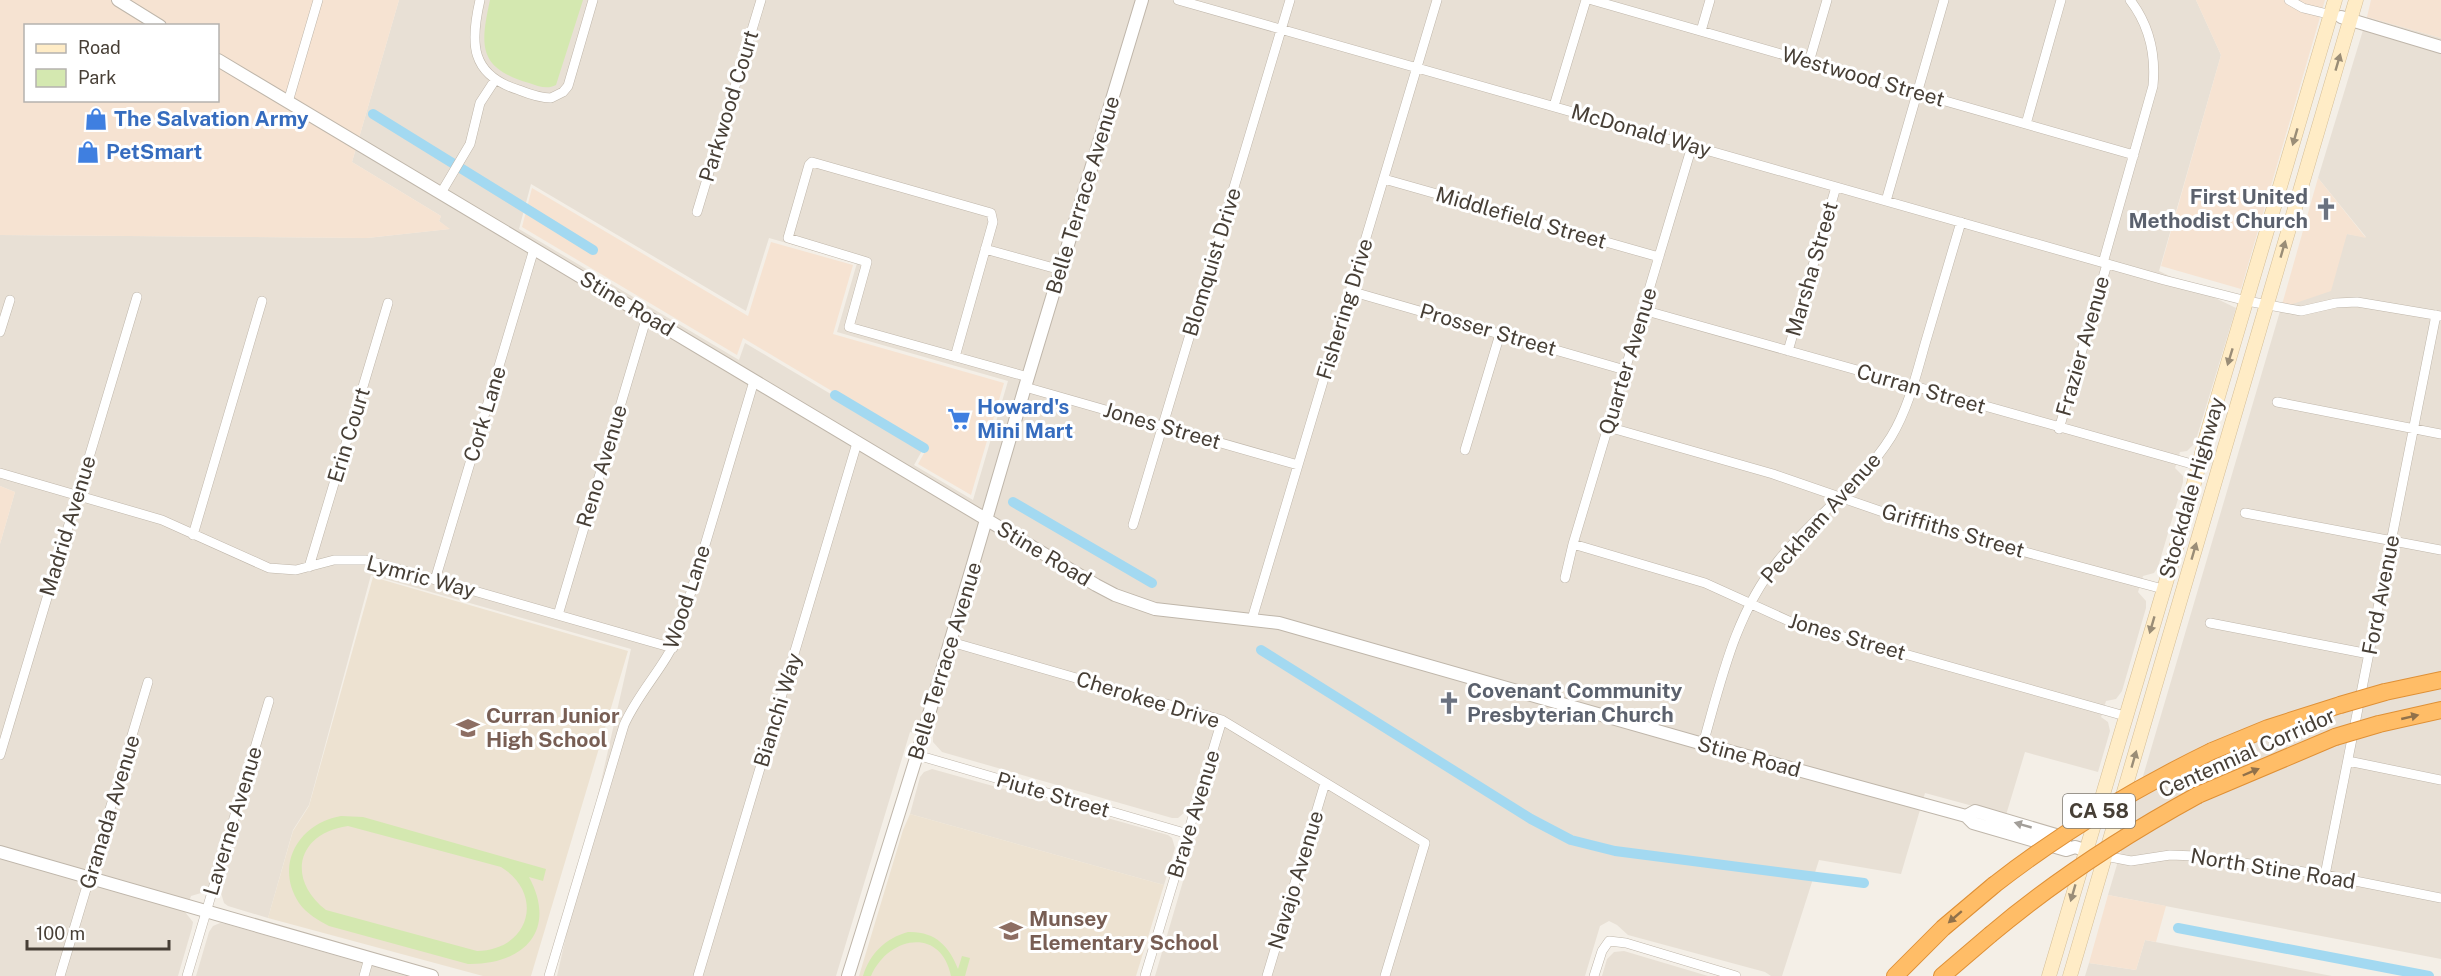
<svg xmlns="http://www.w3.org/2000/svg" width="2441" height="976" viewBox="0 0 2441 976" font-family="'Public Sans',sans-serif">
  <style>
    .residential { fill: #e8e0d5; fill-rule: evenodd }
    .commercial { fill: #f6e3d2; fill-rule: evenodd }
    .education { fill: #ede2d1 }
    .green { fill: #d4e8b0; fill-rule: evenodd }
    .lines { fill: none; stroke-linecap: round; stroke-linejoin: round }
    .canal { stroke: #a3d9f1; stroke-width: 10 }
    .minor-casing { stroke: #bfb6aa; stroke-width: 10 }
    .tertiary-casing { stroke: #bfb6aa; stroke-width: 14 }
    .secondary-casing { stroke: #d4be97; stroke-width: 15 }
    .motorway-casing { stroke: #df9036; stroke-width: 18 }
    .minor { stroke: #fff; stroke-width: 9 }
    .tertiary { stroke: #fff; stroke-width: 12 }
    .secondary { stroke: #ffecc6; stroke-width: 14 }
    .motorway { stroke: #ffbd67; stroke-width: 16 }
    .motorway-bridge-casing { stroke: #df9036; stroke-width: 18; stroke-linecap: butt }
    .motorway-bridge { stroke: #ffbd67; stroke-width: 16 }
    .oneway { fill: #9a8d77 }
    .oneway2 { fill: #91714a }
    .oneway3 { fill: #a39f9a }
    .labels { text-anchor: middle; stroke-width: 6; stroke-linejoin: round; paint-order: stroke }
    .shield { fill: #fff; stroke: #7e7972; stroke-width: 1.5 }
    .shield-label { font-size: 20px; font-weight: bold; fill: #473f36 }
    .street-label { font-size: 21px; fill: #473f36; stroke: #fff }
    .shop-label { font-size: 21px; font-weight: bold; fill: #366cbe; stroke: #fff; text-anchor: start }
    .worship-label { font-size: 21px; font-weight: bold; fill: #5b616d; stroke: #fff; text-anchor: end }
    .education-label { font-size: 21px; font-weight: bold; fill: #785e54; stroke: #fff; text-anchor: start }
  </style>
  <rect width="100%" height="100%" fill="#f4efe7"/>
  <path class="residential" d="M 399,0 L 2196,0 L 2221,55 L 2159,271 L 2236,308 L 2195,443 L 2187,451 L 2180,452 L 2175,468 L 2183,476 L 2183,482 L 2158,567 L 2154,573 L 2143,576 L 2138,592 L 2146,601 L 2146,608 L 2122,691 L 2116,699 L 2106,701 L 2101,717 L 2108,722 L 2110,731 L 2098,772 L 2025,752 L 2006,815 L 1925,793 L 1901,874 L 1819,860 L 1782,976 L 1771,976 L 1765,972 L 1628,935 L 1617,925 L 1609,921 L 1600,926 L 1585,976 L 1155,976 L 1202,817 L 1185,812 L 1178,818 L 1172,818 L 942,752 L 933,742 L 933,735 L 910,732 L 836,976 L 557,976 L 631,649 L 371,575 L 309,805 L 293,830 L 268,918 L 228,906 L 224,903 L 221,893 L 204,888 L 201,893 L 191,896 L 185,912 L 193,922 L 192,928 L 178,976 L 0,976 L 0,544 L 15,492 L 0,486 L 0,235 L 367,238 L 449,229 L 439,221 L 441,216 L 352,162 ZM 531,184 L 746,311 L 769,238 L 857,263 L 837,332 L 1008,381 L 973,500 L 914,465 L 923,449 L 745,343 L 739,360 L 519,229 Z
    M 2367,17 L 2441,38 L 2441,959 L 2108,895 L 2281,308 L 2347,234 L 2366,237 L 2318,178 Z
    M 932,769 L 1168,835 L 1172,838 L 1175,848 L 1164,885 L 910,814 L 920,777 L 924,772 Z
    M 220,923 L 226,924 L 406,976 L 196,976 L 209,932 L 213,926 Z
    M 2145,940 L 2332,976 L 2085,976 L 2089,963 L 2136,970 Z
    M 1624,951 L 1708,976 L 1602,976 L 1607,959 L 1614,952 Z"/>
  <path class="commercial" d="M 0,0 L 399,0 L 352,162 L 441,216 L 439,221 L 450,229 L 367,238 L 0,235 ZM 26,26 L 218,26 L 218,100 L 26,100 Z
    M 2196,0 L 2325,0 L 2241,289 L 2161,266 L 2221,55 Z
    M 2371,0 L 2441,0 L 2441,38 L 2367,17 Z
    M 2318,178 L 2366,238 L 2347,234 L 2331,291 L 2281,308 Z
    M 532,188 L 748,316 L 771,242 L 853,265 L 833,334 L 1004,383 L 971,495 L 918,464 L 927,448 L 743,338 L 737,355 L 522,227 Z
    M 0,486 L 15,492 L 0,544 Z
    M 2108,895 L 2166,906 L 2156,942 L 2145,940 L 2136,970 L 2089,963 Z"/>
  <path class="education" d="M 373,577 L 628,651 L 531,976 L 483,976 L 268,918 L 293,831 L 309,806 Z
    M 910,814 L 1164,885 L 1136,976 L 859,976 L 903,830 Z"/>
  <path class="green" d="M 490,0 L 583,0 L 556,85 C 547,90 538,86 529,83 C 478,68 480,46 490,0 Z
    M 341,816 L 363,817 L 546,869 L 543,881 L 529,877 C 558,931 523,965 468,964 L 329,926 C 318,920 307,914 299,903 C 274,865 299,823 341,816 ZM 348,826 L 501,867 C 545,894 530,950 477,951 L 326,910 C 286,879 297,833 348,826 Z
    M 908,932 C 935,931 949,946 958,969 L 962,956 L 970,958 L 965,976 L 951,976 C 941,926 888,936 871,976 L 863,976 C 870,953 886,938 908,932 Z"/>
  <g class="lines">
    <path class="canal" d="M 373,114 L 593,250
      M 835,395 L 924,448
      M 1013,502 L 1152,583
      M 1261,650 L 1531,819 L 1571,840 L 1615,851 L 1864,883
      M 2178,928 L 2429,976"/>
    <g class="minor-casing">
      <path id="minor" d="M 480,0 C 470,43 470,75 519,90 C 529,94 540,98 551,98 L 563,92 L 568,86 L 593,0
        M 1178,0 L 2164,280 L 2247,301 L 2301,311 L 2336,303 L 2357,302 L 2441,316
        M 1592,0 L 2134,155
        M 2289,0 L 2303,8 L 2336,16
        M 1701,31 L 1710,0
        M 1809,62 L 1827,0
        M 288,102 L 318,0
        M 1554,106 L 1586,0
        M 2026,124 L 2061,0
        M 1384,179 L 1659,257
        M 441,193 L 470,144 L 480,103 L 495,80
        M 1886,201 L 1944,0
        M 697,212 L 761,0
        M 985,249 L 1061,270
        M 2103,263 L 2153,86 C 2156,54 2150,26 2130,0
        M 1350,291 L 1625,370
        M 1643,310 L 2199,466
        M 0,332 L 10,300
        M 1788,351 L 1836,187
        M 955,357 L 993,222 L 991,213 L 812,162 L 809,165 L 788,238 L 867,262 L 849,327 L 1028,377
        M 1025,387 L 1298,465
        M 2277,402 L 2441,434
        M 1608,427 L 1773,474 L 1909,521 L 2163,589
        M 2059,429 L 2107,264
        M 1465,450 L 1500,334
        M 0,473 L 162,520 L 269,568 L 296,570 L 334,560 L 366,560 L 673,648
        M 2245,513 L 2441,550
        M 1133,525 L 1290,0
        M 193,535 L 262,301
        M 1573,544 L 1705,583 L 1791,622 L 2125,716
        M 309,567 L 388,303
        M 1565,578 L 1573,544 L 1692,146
        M 435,580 L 534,249
        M 558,615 L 647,316
        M 1252,619 L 1437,0
        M 2210,623 L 2369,654
        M 951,642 L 1222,720 L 1425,843 L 1385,976
        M 1703,744 C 1721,681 1735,614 1778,561 C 1813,517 1861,485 1891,437 C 1908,409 1916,376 1925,344 C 1937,304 1949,263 1961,222
        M 0,755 L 137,297
        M 917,755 L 1188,834
        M 2348,761 L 2441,780
        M 2105,856 L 2131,861 L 2170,855 L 2196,856 L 2325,875 L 2441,898
        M 2325,875 L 2436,315
        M 60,976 L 148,682
        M 187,976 L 269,701
        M 364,976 L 369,958
        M 549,976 L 624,725 C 639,691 666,666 679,632 L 754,381
        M 698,976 L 857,443
        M 1145,976 L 1222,720
        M 1267,976 L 1325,783
        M 1594,976 L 1602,951 L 1609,941 L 1626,943 L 1736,976"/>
    </g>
    <g class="tertiary-casing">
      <path id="tertiary" d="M 118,0 L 160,26
        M 2341,17 L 2441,47
        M 218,60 L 1096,585 L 1115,595 L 1155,609 L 1279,623 L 1703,744 L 1966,816 L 1973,823 L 2066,850 L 2075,847 L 2094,853
        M 1966,816 L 1975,811 L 2066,838
        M 0,852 L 432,976
        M 848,976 L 917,755 L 1025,387 L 1142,0"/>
    </g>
    <g class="secondary-casing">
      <path id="secondary" d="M 2049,976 L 2183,525 L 2207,434 L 2335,0
        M 2070,976 L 2356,0"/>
    </g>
    <g class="motorway-casing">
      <path id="motorway" d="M 2385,692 L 2441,680
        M 2379,724 L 2441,710
        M 2212,751 L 2268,728 L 2340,705
        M 2198,795 L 2335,737
        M 1895,976 L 1943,928 L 1994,885
        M 1942,976 L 1990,935"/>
    </g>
    <use href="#minor" class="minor"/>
    <use href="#tertiary" class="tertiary"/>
    <use href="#secondary" class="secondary"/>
    <use href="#motorway" class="motorway"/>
    <g class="motorway-bridge-casing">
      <path id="motorway-bridge" d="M 2340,705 L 2385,692
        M 2335,737 L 2379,724
        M 1994,885 C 2062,832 2134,789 2212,751
        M 1990,935 C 2055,880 2123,836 2198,795"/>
    </g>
    <use href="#motorway-bridge" class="motorway-bridge"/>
  </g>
  <defs><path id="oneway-solid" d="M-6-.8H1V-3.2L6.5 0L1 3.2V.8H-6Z" transform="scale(1.5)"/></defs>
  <g class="oneway">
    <use href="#oneway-solid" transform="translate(2338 62) rotate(-74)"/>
    <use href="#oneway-solid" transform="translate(2295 137) rotate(106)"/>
    <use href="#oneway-solid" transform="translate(2283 249) rotate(-74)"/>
    <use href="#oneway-solid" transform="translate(2230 357) rotate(107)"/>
    <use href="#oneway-solid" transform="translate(2194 551) rotate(-74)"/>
    <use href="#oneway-solid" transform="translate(2152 625) rotate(106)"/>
    <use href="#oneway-solid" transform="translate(2134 759) rotate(-74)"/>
    <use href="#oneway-solid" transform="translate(2073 893) rotate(106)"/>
  </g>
  <g class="oneway2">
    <use href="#oneway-solid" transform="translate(2410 717) rotate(-13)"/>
    <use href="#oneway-solid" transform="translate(2251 772) rotate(-23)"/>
    <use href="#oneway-solid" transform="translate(1955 917) rotate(139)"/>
  </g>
  <use class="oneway3" href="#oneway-solid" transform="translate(2023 825) rotate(-164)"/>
  <defs>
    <g id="shop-bare" transform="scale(1.8)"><path d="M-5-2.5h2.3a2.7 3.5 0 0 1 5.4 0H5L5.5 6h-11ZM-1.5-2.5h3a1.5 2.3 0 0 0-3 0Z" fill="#3f7fe0" stroke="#fff" stroke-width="2.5" paint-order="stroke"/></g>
    <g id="church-bare" transform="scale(1.8)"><path d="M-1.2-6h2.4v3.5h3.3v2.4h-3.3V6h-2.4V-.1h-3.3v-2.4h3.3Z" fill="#6b7280" stroke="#fff" stroke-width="2.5" paint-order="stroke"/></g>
    <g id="supermarket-bare" transform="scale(1.8)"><path d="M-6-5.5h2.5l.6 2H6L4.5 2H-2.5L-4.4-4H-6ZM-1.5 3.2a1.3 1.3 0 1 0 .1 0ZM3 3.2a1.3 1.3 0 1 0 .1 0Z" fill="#3f7fe0" stroke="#fff" stroke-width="2.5" paint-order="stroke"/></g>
    <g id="school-bare" transform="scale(1.8)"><path d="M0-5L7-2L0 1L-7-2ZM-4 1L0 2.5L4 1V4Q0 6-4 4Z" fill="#8d6e63" stroke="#fff" stroke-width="2.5" paint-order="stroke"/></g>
  </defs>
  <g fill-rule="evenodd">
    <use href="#shop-bare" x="96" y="119"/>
    <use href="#shop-bare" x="88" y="152"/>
    <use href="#church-bare" x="2326" y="209"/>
    <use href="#supermarket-bare" x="959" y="419"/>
    <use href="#church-bare" x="1449" y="703"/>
    <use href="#school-bare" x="468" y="728"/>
    <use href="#school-bare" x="1011" y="931"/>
  </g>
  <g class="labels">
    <rect class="shield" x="2063" y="794" width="72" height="34" rx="4.5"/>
    <g class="shield-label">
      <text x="2099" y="818">CA 58</text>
    </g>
    <g class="street-label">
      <text transform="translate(1863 77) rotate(16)" y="7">Westwood Street</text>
      <text transform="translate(729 106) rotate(-73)" y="7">Parkwood Court</text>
      <text transform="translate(1641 131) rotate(16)" y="7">McDonald Way</text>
      <text transform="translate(1083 195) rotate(-73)" y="7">Belle Terrace Avenue</text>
      <text transform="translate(1521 218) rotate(16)" y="7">Middlefield Street</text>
      <text transform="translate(1212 262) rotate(-73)" y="7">Blomquist Drive</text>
      <text transform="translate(1812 269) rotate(-74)" y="7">Marsha Street</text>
      <text transform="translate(627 304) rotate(31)" y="7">Stine Road</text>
      <text transform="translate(1345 309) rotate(-73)" y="7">Fishering Drive</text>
      <text transform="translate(1488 330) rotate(16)" y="7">Prosser Street</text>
      <text transform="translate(2083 346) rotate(-74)" y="7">Frazier Avenue</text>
      <text transform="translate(1628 361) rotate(-73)" y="7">Quarter Avenue</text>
      <text transform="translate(1921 389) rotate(16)" y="7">Curran Street</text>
      <text transform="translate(485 414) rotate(-73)" y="7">Cork Lane</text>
      <text transform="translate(1162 426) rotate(16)" y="7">Jones Street</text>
      <text transform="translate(349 435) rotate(-73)" y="7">Erin Court</text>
      <text transform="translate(602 466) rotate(-73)" y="7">Reno Avenue</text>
      <text transform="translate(2192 488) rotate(-74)" y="7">Stockdale Highway</text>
      <text transform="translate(1821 518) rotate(-48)" y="7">Peckham Avenue</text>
      <text transform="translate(68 526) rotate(-73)" y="7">Madrid Avenue</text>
      <text transform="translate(1953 531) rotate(16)" y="7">Griffiths Street</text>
      <text transform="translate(1044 554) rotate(31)" y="7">Stine Road</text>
      <text transform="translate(421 577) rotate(15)" y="7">Lymric Way</text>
      <text transform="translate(2381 595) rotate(-79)" y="7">Ford Avenue</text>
      <text transform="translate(687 597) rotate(-72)" y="7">Wood Lane</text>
      <text transform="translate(1847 637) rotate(16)" y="7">Jones Street</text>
      <text transform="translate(945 661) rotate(-73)" y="7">Belle Terrace Avenue</text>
      <text transform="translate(1148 700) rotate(17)" y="7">Cherokee Drive</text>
      <text transform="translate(778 710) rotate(-73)" y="7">Bianchi Way</text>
      <text transform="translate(2247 753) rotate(-24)" y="7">Centennial Corridor</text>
      <text transform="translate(1749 757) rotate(15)" y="7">Stine Road</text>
      <text transform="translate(1053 795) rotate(16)" y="7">Piute Street</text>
      <text transform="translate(110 812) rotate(-73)" y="7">Granada Avenue</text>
      <text transform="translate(1194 814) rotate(-73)" y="7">Brave Avenue</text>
      <text transform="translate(233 821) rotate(-73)" y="7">Laverne Avenue</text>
      <text transform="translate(2273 869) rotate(9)" y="7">North Stine Road</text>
      <text transform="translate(1296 880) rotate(-73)" y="7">Navajo Avenue</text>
    </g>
    <g class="shop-label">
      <text x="114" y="126">The Salvation Army</text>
      <text x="106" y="159">PetSmart</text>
      <text x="977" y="414">Howard's<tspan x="977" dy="24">Mini Mart</tspan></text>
    </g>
    <g class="worship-label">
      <text x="2308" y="204">First United<tspan x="2308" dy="24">Methodist Church</tspan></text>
      <text x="1467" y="698" text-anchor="start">Covenant Community<tspan x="1467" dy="24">Presbyterian Church</tspan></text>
    </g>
    <g class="education-label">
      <text x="486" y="723">Curran Junior<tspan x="486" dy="24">High School</tspan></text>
      <text x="1029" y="926">Munsey<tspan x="1029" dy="24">Elementary School</tspan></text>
    </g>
  </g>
  <rect x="24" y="24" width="195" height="78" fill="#ffffff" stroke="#b5b2af" stroke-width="1.5"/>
  <rect x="36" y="44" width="30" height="9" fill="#ffecc6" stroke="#b5b2af" stroke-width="1.5"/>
  <text x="78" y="54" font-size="18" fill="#473f36">Road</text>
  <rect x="36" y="69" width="30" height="18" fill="#d4e8b0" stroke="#b5b2af" stroke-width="1.5"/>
  <text x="78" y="84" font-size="18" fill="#473f36">Park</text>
  <path d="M27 940v9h142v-9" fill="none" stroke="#473f36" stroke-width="3"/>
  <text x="36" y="940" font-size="18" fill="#473f36" stroke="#ffffff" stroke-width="4.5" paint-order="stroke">100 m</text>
</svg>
